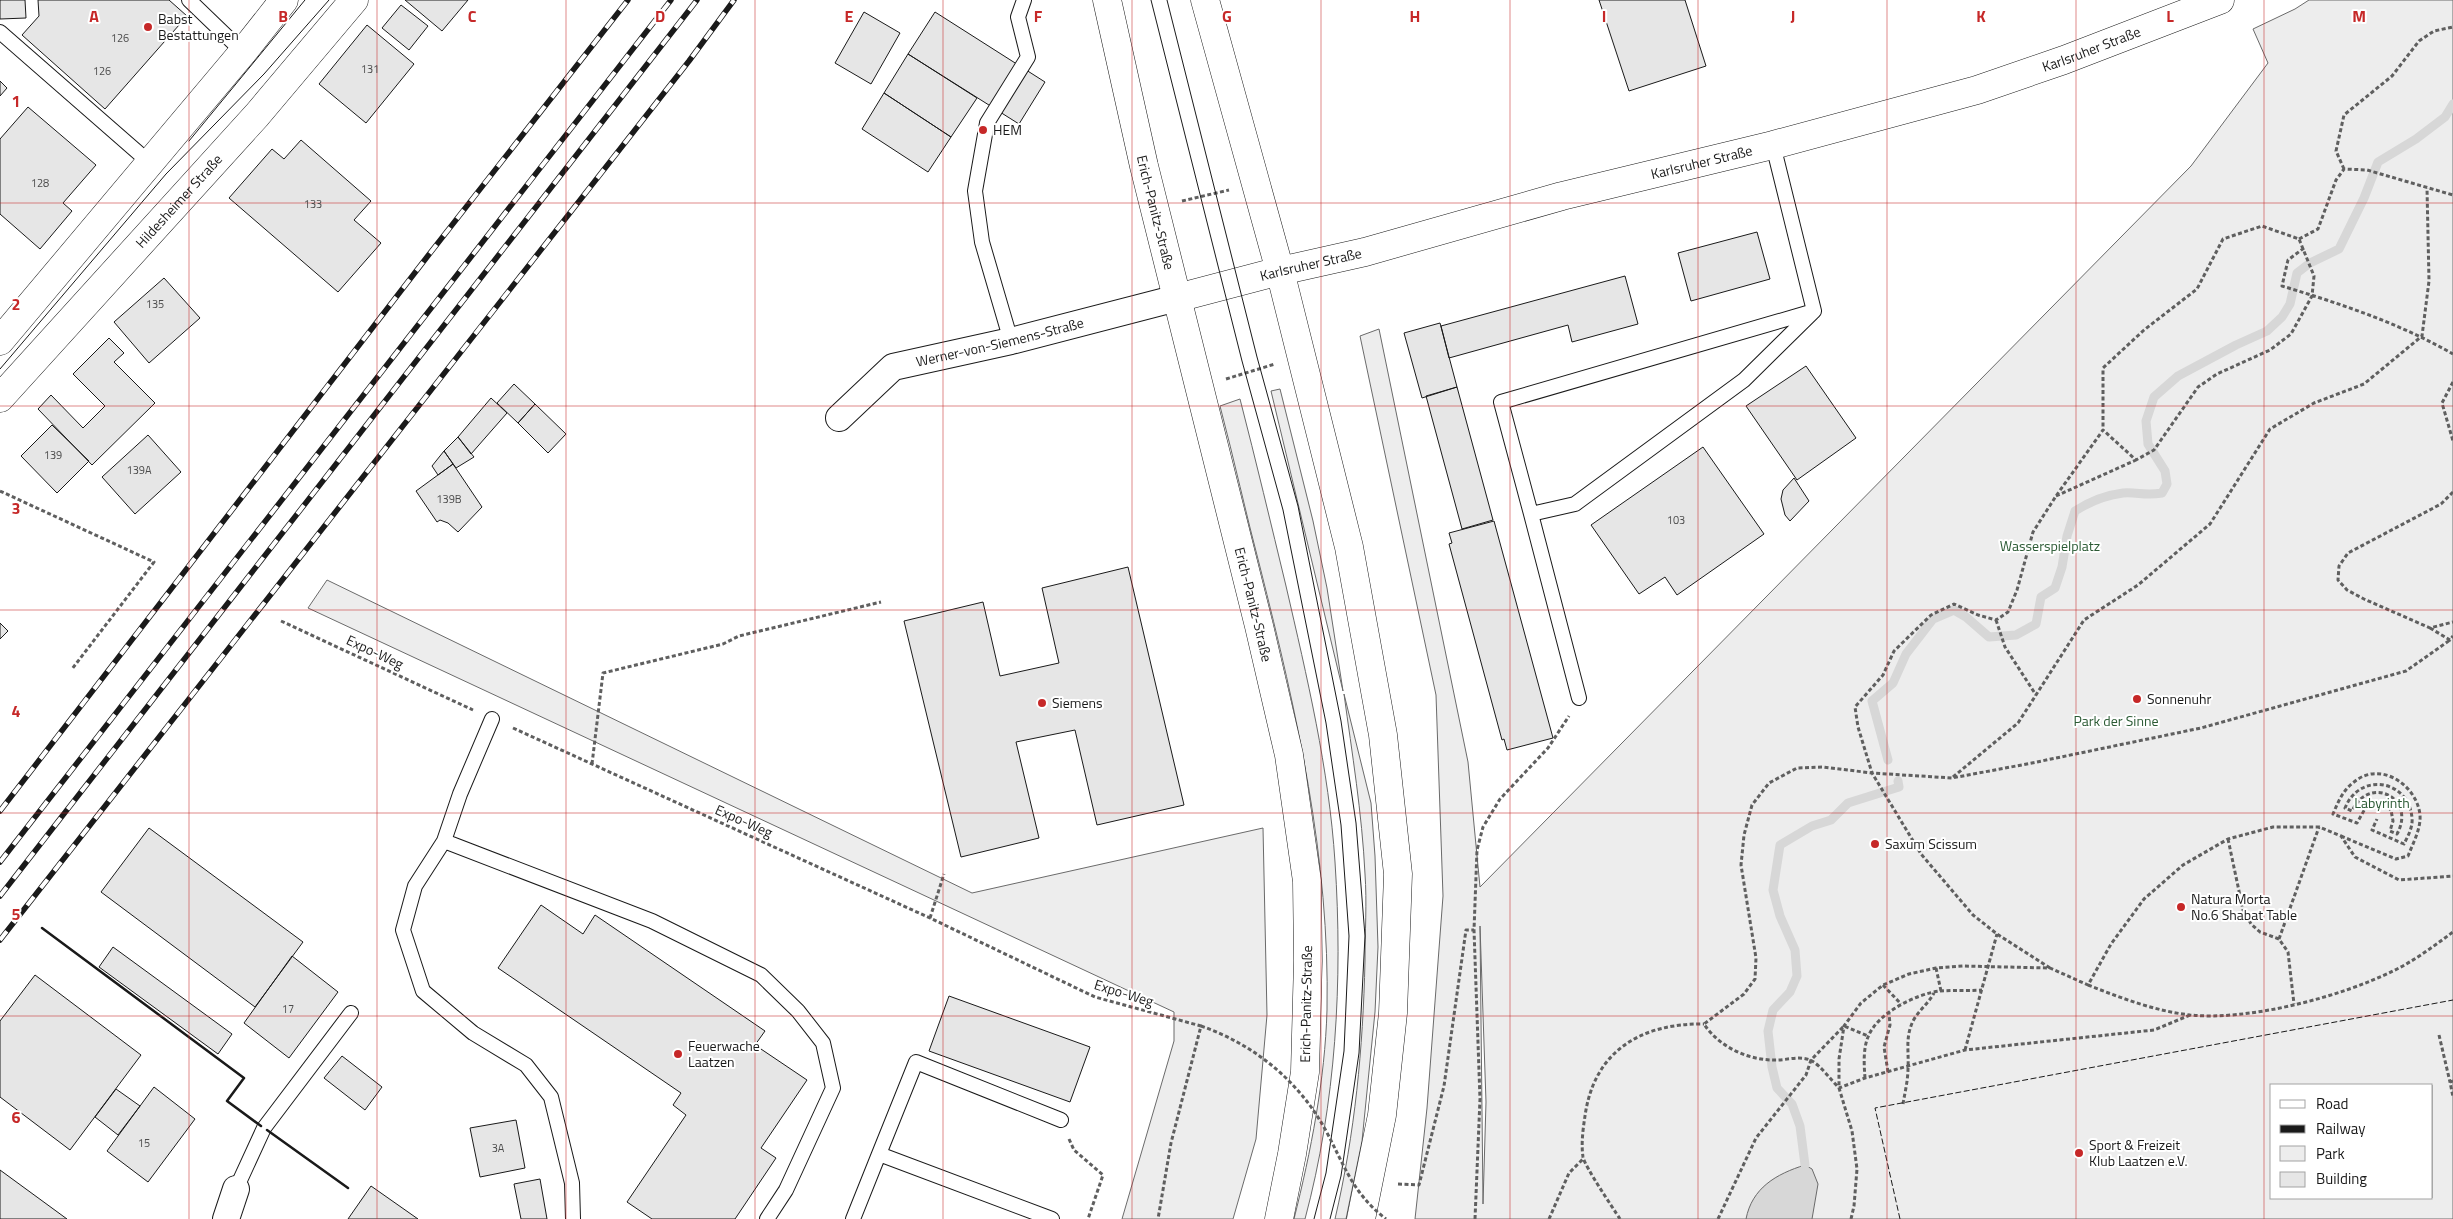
<svg xmlns="http://www.w3.org/2000/svg" width="2453" height="1219" viewBox="0 0 2453 1219" font-family="'Titillium Web',sans-serif">
  <style>
    .green { fill: #ededed; stroke: #6a6a6a; fill-rule: evenodd }
    .water { fill: #d7d7d7; stroke: #6a6a6a }
    .lines { fill: none; stroke-linecap: round; stroke-linejoin: round }
    .stream { stroke: #d7d7d7; stroke-width: 9 }
    .building { fill: #e6e6e6; stroke: #1a1a1a }
    .lane-casing { stroke: #1a1a1a; stroke-width: 16 }
    .street-casing { stroke: #1a1a1a; stroke-width: 28 }
    .secondary-casing { stroke: #1a1a1a; stroke-width: 29 }
    .path { stroke: #5f5f5f; stroke-width: 3; stroke-dasharray: 4 2.5; stroke-linecap: butt }
    .lane { stroke: #fff; stroke-width: 14 }
    .street { stroke: #fff; stroke-width: 26 }
    .secondary { stroke: #fff; stroke-width: 28 }
    .tram { stroke: #1a1a1a; stroke-width: 1 }
    .rail-casing { stroke: #1a1a1a; stroke-width: 5.5 }
    .rail { stroke: #fff; stroke-width: 4; stroke-dasharray: 11; stroke-linecap: butt }
    .path-bridge { stroke: #5f5f5f; stroke-width: 3; stroke-dasharray: 4 2.5; stroke-linecap: butt }
    .fence { stroke: #1a1a1a; stroke-width: 1; stroke-dasharray: 6 2.5; stroke-linecap: butt }
    .wall { stroke: #1a1a1a; stroke-width: 2.5 }
    .grid { fill: none; stroke: #c62828; stroke-width: 1; stroke-opacity: 0.55 }
    .poi-dot { fill: #c62828; stroke: #fff; stroke-width: 2 }
    .labels { text-anchor: middle; stroke-width: 4; stroke-linejoin: round; paint-order: stroke }
    .number-label { font-size: 11px; fill: #4d4d4d }
    .poi-label { font-size: 14px; fill: #1a1a1a; stroke: #fff; text-anchor: start }
    .street-label { font-size: 14px; fill: #1a1a1a; stroke: #fff }
    .park-label { font-size: 14px; fill: #2b5a34; stroke: #fff }
    .grid-label { font-size: 16px; text-anchor: middle; font-weight: bold; fill: #c62828; stroke: #fff; stroke-width: 4; stroke-linejoin: round; paint-order: stroke }
  </style>
  <rect width="100%" height="100%" fill="#fff"/>
  <path class="green" d="M 2309,0 L 2453,0 L 2453,1219 L 1415,1219 L 1427,1108 L 1443,896 L 1436,695 L 1360,336 L 1379,329 L 1468,762 L 1480,887 L 2191,166 L 2268,63 L 2253,29 L 2295,9 ZM 1480,926 L 1486,1102 L 1483,1204 L 1483,1203 ZM 2272,1085 L 2432,1085 L 2432,1198 L 2272,1198 Z
    M 1280,389 L 1313,521 L 1327,588 L 1343,691 L 1271,391 Z
    M 1240,399 C 1256,461 1271,524 1286,586 C 1307,677 1329,769 1335,862 C 1343,981 1336,1103 1305,1219 L 1294,1219 C 1311,1151 1325,1080 1327,1010 C 1330,859 1297,713 1260,567 C 1246,514 1234,459 1220,406 Z
    M 327,580 L 972,893 L 1263,828 L 1267,1015 L 1256,1139 L 1233,1219 L 1122,1219 L 1174,1041 L 1174,1012 L 308,608 Z
    M 1344,694 L 1371,803 L 1375,856 L 1378,947 L 1375,1012 L 1362,1141 L 1346,1219 L 1335,1219 C 1355,1133 1363,1049 1365,961 C 1365,932 1367,902 1365,874 C 1362,813 1352,753 1344,694 Z"/>
  <path class="water" d="M 1805,1165 L 1812,1169 L 1818,1184 L 1812,1219 L 1746,1219 C 1752,1188 1776,1174 1805,1165 Z"/>
  <g class="lines">
    <path class="stream" d="M 1888,760 L 1872,701 L 1893,683 L 1906,654 L 1933,619 L 1954,610 L 1966,617 L 1989,637 L 2016,635 L 2036,624 L 2041,597 L 2055,588 L 2062,567 L 2067,536 L 2075,511 C 2089,502 2107,495 2123,493 C 2138,492 2145,496 2162,493 L 2167,484 L 2165,471 L 2148,444 L 2146,421 L 2154,397 L 2178,376 L 2236,345 L 2267,331 L 2282,317 L 2290,304 L 2297,273 L 2310,263 L 2339,249 L 2364,198 L 2378,162 L 2416,139 L 2445,117 L 2453,104
      M 1805,1165 L 1800,1126 L 1792,1104 L 1777,1088 L 1772,1067 L 1768,1031 L 1773,1010 L 1790,992 L 1797,976 L 1795,950 L 1780,916 L 1773,890 L 1780,845 L 1812,826 L 1831,820 L 1848,803 L 1899,787 L 1898,781"/>
  </g>
  <path class="building" d="M 0,0 L 25,0 L 26,18 L 0,19 Z
    M 38,0 L 169,0 L 187,16 L 105,109 L 22,35 L 39,16 Z
    M 405,0 L 468,0 L 442,31 Z
    M 1599,0 L 1685,0 L 1706,66 L 1629,91 Z
    M 401,5 L 428,26 L 409,50 L 382,28 Z
    M 864,12 L 900,33 L 871,84 L 835,63 Z
    M 935,12 L 1045,82 L 1019,124 L 908,54 Z
    M 367,25 L 414,64 L 366,123 L 319,84 Z
    M 908,54 L 977,98 L 951,137 L 884,93 Z
    M 0,81 L 7,88 L 0,96 Z
    M 884,93 L 951,137 L 928,172 L 862,129 Z
    M 28,107 L 96,165 L 63,203 L 72,211 L 40,249 L 0,214 L 0,139 Z
    M 301,140 L 371,201 L 354,220 L 381,243 L 338,292 L 229,198 L 272,149 L 284,159 Z
    M 1757,232 L 1770,279 L 1691,301 L 1678,253 Z
    M 1625,276 L 1638,324 L 1572,342 L 1568,325 L 1449,358 L 1441,326 Z
    M 164,278 L 200,318 L 149,363 L 114,322 Z
    M 1440,323 L 1457,387 L 1422,398 L 1404,333 Z
    M 109,338 L 124,353 L 114,362 L 155,403 L 92,465 L 38,409 L 51,395 L 83,428 L 105,406 L 73,374 Z
    M 1806,366 L 1856,438 L 1797,480 L 1746,406 Z
    M 514,384 L 535,404 L 518,423 L 497,403 Z
    M 1457,387 L 1493,520 L 1462,529 L 1426,396 Z
    M 491,398 L 507,413 L 471,454 L 458,437 Z
    M 535,404 L 566,434 L 548,453 L 518,423 Z
    M 52,425 L 89,461 L 57,493 L 21,456 Z
    M 148,435 L 181,472 L 135,514 L 102,477 Z
    M 458,437 L 474,457 L 456,468 L 444,451 Z
    M 1703,447 L 1764,534 L 1677,595 L 1665,577 L 1639,594 L 1591,525 Z
    M 444,451 L 453,464 L 438,475 L 432,466 Z
    M 453,464 L 482,507 L 458,532 L 448,523 L 440,520 L 437,522 L 416,491 Z
    M 1794,478 L 1809,501 L 1790,521 L 1785,515 L 1781,499 L 1783,490 Z
    M 1494,521 L 1553,738 L 1507,750 L 1504,739 L 1502,740 L 1449,544 L 1452,543 L 1449,533 Z
    M 1128,567 L 1184,805 L 1097,825 L 1075,730 L 1016,742 L 1039,838 L 961,857 L 904,621 L 983,602 L 1000,676 L 1059,663 L 1042,588 Z
    M 0,623 L 8,631 L 0,639 Z
    M 149,828 L 303,942 L 255,1007 L 101,892 Z
    M 541,905 L 583,934 L 595,915 L 765,1031 L 755,1045 L 807,1080 L 761,1148 L 776,1158 L 735,1219 L 652,1219 L 627,1202 L 686,1115 L 673,1105 L 681,1093 L 498,968 Z
    M 113,947 L 232,1034 L 218,1054 L 99,967 Z
    M 292,956 L 338,992 L 289,1058 L 244,1023 Z
    M 35,975 L 141,1055 L 70,1150 L 0,1097 L 0,1021 Z
    M 949,996 L 1090,1047 L 1070,1102 L 929,1051 Z
    M 342,1056 L 382,1087 L 365,1110 L 324,1078 Z
    M 154,1087 L 195,1119 L 148,1182 L 107,1151 Z
    M 116,1089 L 140,1106 L 118,1135 L 95,1117 Z
    M 516,1120 L 525,1168 L 480,1177 L 470,1128 Z
    M 0,1170 L 67,1219 L 0,1219 Z
    M 540,1179 L 547,1219 L 521,1219 L 514,1184 Z
    M 371,1186 L 418,1219 L 348,1219 Z"/>
  <g class="lines">
    <g class="lane-casing">
      <path id="lane" d="M 189,0 L 243,52
        M 0,32 L 150,163
        M 1773,145 L 1814,311
        M 1814,311 L 1744,380 L 1575,504 L 1531,514 L 1501,402 Z
        M 1011,341 L 982,242 L 975,191 L 987,123 L 1028,57 L 1018,17 L 1024,0
        M 1531,514 L 1579,698
        M 444,841 L 460,794 L 492,719
        M 879,1154 L 916,1062 L 1061,1120
        M 236,1189 L 264,1128 L 351,1013
        M 573,1219 L 572,1183 L 551,1097 L 526,1065 L 473,1033 L 423,991 L 403,930 L 415,886 L 444,841 L 652,921 L 761,975 L 798,1011 L 823,1043 L 833,1088 L 786,1190 L 767,1219
        M 853,1219 L 879,1154 L 1052,1219"/>
    </g>
    <g class="street-casing">
      <g id="street">
        <path id="s1" d="M 839,418 L 893,367 L 1011,341 L 1177,298"/>
        <path d="M 226,1219 L 236,1189"/>
      </g>
    </g>
    <g class="secondary-casing">
      <g id="secondary">
        <path id="s2" d="M 1107,0 L 1144,166 L 1259,626 L 1289,755 L 1307,881 L 1308,961 L 1305,1072 L 1292,1154 L 1279,1219"/>
        <path d="M 1205,0 L 1280,271 L 1349,547 L 1383,735 L 1398,874 L 1393,1013 L 1382,1115 L 1361,1219"/>
        <path id="s3" d="M 1177,298 L 1280,271 L 1365,252 L 1562,196 L 1773,145 L 1977,90 L 2064,60 L 2220,0"/>
        <path d="M 0,341 L 243,52 L 284,0"/>
        <path id="s4" d="M 0,398 L 257,115 L 354,0"/>
      </g>
    </g>
    <path class="path" d="M 2344,169 L 2336,151 L 2344,115 L 2392,76 L 2419,41 L 2434,31 L 2453,27
      M 1182,201 L 1229,190
      M 2299,239 L 2318,229 L 2336,180 L 2344,169 L 2367,170 L 2453,195
      M 2304,248 L 2288,260 L 2282,286 C 2341,304 2399,323 2453,354
      M 1226,379 L 1275,364
      M 2453,382 L 2442,403 L 2453,441
      M 0,491 L 154,562 L 72,669
      M 2453,492 L 2441,504 L 2348,553 L 2339,566 L 2338,580 L 2347,590 L 2364,599 L 2430,628 L 2453,622
      M 2056,496 L 2136,460
      M 1996,620 L 2005,647 L 2036,695
      M 281,621 L 473,710
      M 2430,628 L 2450,640 L 2453,636
      M 513,728 L 930,918 L 1095,997 L 1201,1026 L 1171,1143 L 1158,1219
      M 592,764 L 603,673 L 723,644 L 739,636 L 881,602
      M 1953,777 L 2018,723 L 2084,620 L 2138,585 L 2210,524 L 2270,429 L 2314,403 L 2364,384 L 2422,336 L 2429,281 L 2427,188
      M 2341,836 L 2396,859 L 2408,856 C 2413,843 2421,829 2420,815 C 2417,785 2380,760 2354,782 C 2343,790 2338,802 2333,814 L 2357,823 L 2366,807 L 2374,802 L 2382,803 L 2391,810 L 2393,821 L 2390,831 L 2397,834 C 2417,798 2369,774 2352,811 L 2345,808 C 2360,771 2409,780 2412,818 C 2413,827 2408,836 2404,844 L 2372,830 L 2377,819
      M 2228,839 L 2243,910 L 2251,924 L 2260,932 L 2279,939 L 2288,952 L 2294,1004
      M 930,918 L 944,874
      M 2279,939 L 2319,827
      M 1936,968 L 1941,991
      M 2050,968 L 1997,934 L 1973,915 L 1921,854 L 1872,773 L 1858,727 L 1855,707 L 1883,675 L 1894,651 L 1931,615 L 1954,604 L 1978,615 L 1996,620 L 2008,612 L 2017,590 L 2033,532 L 2056,496 L 2103,430 L 2136,460 L 2154,450 L 2198,387 L 2217,374 L 2270,350 L 2291,334 L 2312,296 L 2314,276 L 2299,239 L 2262,226 L 2223,239 L 2197,289 L 2144,330 L 2103,368 L 2103,430
      M 1883,985 L 1901,1004
      M 2088,985 C 2121,998 2155,1011 2190,1015 C 2249,1021 2340,997 2393,971 C 2414,961 2434,946 2453,932
      M 2190,1015 L 2154,1030 L 1965,1050 L 1865,1078 L 1839,1088 C 1831,1080 1821,1066 1812,1061 C 1801,1055 1788,1060 1777,1060 C 1749,1061 1719,1047 1704,1024 L 1744,994 L 1755,979 L 1756,958 L 1741,865 L 1744,835 L 1752,805 L 1769,783 L 1797,768 L 1823,767 L 1872,773 L 1952,778 L 2032,763 L 2201,728 L 2406,671 L 2450,640
      M 2439,1035 L 2450,1082
      M 1965,1050 L 1997,934
      M 1888,1072 L 1884,1047 L 1890,1025 L 1889,1013
      M 1865,1078 C 1864,1065 1863,1049 1868,1037 C 1877,1013 1916,994 1940,991 C 1954,990 1968,991 1982,990
      M 2453,1081 L 2450,1082 L 2453,1097
      M 1903,1104 C 1905,1092 1908,1080 1908,1068 C 1909,1051 1905,1038 1913,1021 C 1919,1010 1928,1004 1934,993
      M 1069,1139 L 1074,1150 L 1103,1175 L 1088,1219
      M 1398,1184 L 1419,1185 L 1444,1086 L 1466,930 L 1474,930
      M 1475,1219 L 1480,1099 L 1474,930 L 1477,850 L 1483,827 L 1500,799 L 1548,748 L 1569,716
      M 1549,1219 L 1569,1173 L 1583,1159
      M 1620,1219 C 1613,1208 1585,1167 1583,1157 C 1581,1144 1583,1129 1585,1116 C 1594,1051 1641,1023 1704,1024
      M 1718,1219 L 1756,1138 L 1806,1075 L 1811,1060 L 1844,1026 L 1868,1036
      M 1851,1219 L 1854,1206 L 1857,1169 L 1852,1131 L 1839,1088 L 1839,1059 L 1844,1026 L 1861,1003 L 1883,985 L 1909,974 L 1936,968 L 1963,966 L 2050,968 L 2088,985 L 2111,944 L 2144,899 L 2183,865 L 2228,839 L 2273,827 L 2319,827 L 2341,836 L 2355,857 L 2399,880 L 2453,876"/>
    <use href="#lane" class="lane"/>
    <use href="#street" class="street"/>
    <use href="#secondary" class="secondary"/>
    <path class="tram" d="M 1151,0 L 1242,361 L 1283,510 L 1326,723 L 1341,825 L 1349,936 L 1344,1051 L 1326,1173 L 1314,1219
      M 1167,0 L 1257,357 L 1298,506 L 1341,721 L 1356,823 L 1365,936 L 1359,1053 L 1341,1176 L 1330,1219
      M 189,141 L 305,0
      M 0,369 L 166,174 L 264,74 L 329,0"/>
    <g class="rail-casing">
      <path id="rail" d="M 0,811 L 427,257 L 628,0
        M 0,862 L 671,0
        M 0,896 L 697,0
        M 0,940 L 689,61 L 734,0"/>
    </g>
    <use href="#rail" class="rail"/>
    <path class="path-bridge" d="M 1201,1026 C 1253,1044 1298,1080 1325,1129 C 1344,1164 1352,1193 1386,1219"/>
    <path class="fence" d="M 1900,1219 L 1875,1108 L 2453,1000"/>
    <path class="wall" d="M 42,928 L 244,1078 L 227,1101 L 261,1126
      M 267,1130 L 348,1188"/>
  </g>
  <path class="grid" d="M 189,0 L 189,1219M 377,0 L 377,1219M 566,0 L 566,1219M 755,0 L 755,1219M 943,0 L 943,1219M 1132,0 L 1132,1219M 1321,0 L 1321,1219M 1510,0 L 1510,1219M 1698,0 L 1698,1219M 1887,0 L 1887,1219M 2076,0 L 2076,1219M 2264,0 L 2264,1219M 0,203 L 2453,203M 0,406 L 2453,406M 0,610 L 2453,610M 0,813 L 2453,813M 0,1016 L 2453,1016"/>
  <g class="poi-dot">
    <circle cx="148" cy="27" r="5"/>
    <circle cx="983" cy="130" r="5"/>
    <circle cx="2137" cy="699" r="5"/>
    <circle cx="1042" cy="703" r="5"/>
    <circle cx="1875" cy="844" r="5"/>
    <circle cx="2181" cy="907" r="5"/>
    <circle cx="678" cy="1054" r="5"/>
    <circle cx="2079" cy="1153" r="5"/>
  </g>
  <g class="labels">
    <g class="number-label">
      <text x="120" y="42">126</text>
      <text x="370" y="73">131</text>
      <text x="102" y="75">126</text>
      <text x="40" y="187">128</text>
      <text x="313" y="208">133</text>
      <text x="155" y="308">135</text>
      <text x="53" y="459">139</text>
      <text x="139" y="474">139A</text>
      <text x="449" y="503">139B</text>
      <text x="1676" y="524">103</text>
      <text x="288" y="1013">17</text>
      <text x="144" y="1147">15</text>
      <text x="498" y="1152">3A</text>
    </g>
    <g class="poi-label">
      <text x="158" y="24">Babst<tspan x="158" dy="16">Bestattungen</tspan></text>
      <text x="993" y="135">HEM</text>
      <text x="2147" y="704">Sonnenuhr</text>
      <text x="1052" y="708">Siemens</text>
      <text x="1885" y="849">Saxum Scissum</text>
      <text x="2191" y="904">Natura Morta<tspan x="2191" dy="16">No.6 Shabat Table</tspan></text>
      <text x="688" y="1051">Feuerwache<tspan x="688" dy="16">Laatzen</tspan></text>
      <text x="2089" y="1150">Sport &amp; Freizeit<tspan x="2089" dy="16">Klub Laatzen e.V.</tspan></text>
    </g>
    <g class="street-label">
      <text dy="5" stroke="none"><textPath href="#s3" startOffset="948">Karlsruher Straße</textPath></text>
      <text dy="5" stroke="none"><textPath href="#s3" startOffset="542">Karlsruher Straße</textPath></text>
      <text dy="5" stroke="none"><textPath href="#s4" startOffset="266">Hildesheimer Straße</textPath></text>
      <text dy="5" stroke="none"><textPath href="#s2" startOffset="218">Erich-Panitz-Straße</textPath></text>
      <text dy="5" stroke="none"><textPath href="#s3" startOffset="138">Karlsruher Straße</textPath></text>
      <text dy="5" stroke="none"><textPath href="#s1" startOffset="184">Werner-von-Siemens-Straße</textPath></text>
      <text dy="5" stroke="none"><textPath href="#s2" startOffset="622">Erich-Panitz-Straße</textPath></text>
      <text transform="translate(375 652) rotate(25)" y="5">Expo-Weg</text>
      <text transform="translate(744 821) rotate(24)" y="5">Expo-Weg</text>
      <text transform="translate(1124 993) rotate(17)" y="5">Expo-Weg</text>
      <text transform="translate(1306 1004) rotate(-89)" y="5">Erich-Panitz-Straße</text>
    </g>
    <g class="park-label">
      <text x="2050" y="551">Wasserspielplatz</text>
      <text x="2116" y="726">Park der Sinne</text>
      <text x="2382" y="808">Labyrinth</text>
    </g>
  </g>
  <g class="grid-label">
    <text x="94" y="22">A</text>
    <text x="283" y="22">B</text>
    <text x="472" y="22">C</text>
    <text x="660" y="22">D</text>
    <text x="849" y="22">E</text>
    <text x="1038" y="22">F</text>
    <text x="1227" y="22">G</text>
    <text x="1415" y="22">H</text>
    <text x="1604" y="22">I</text>
    <text x="1793" y="22">J</text>
    <text x="1981" y="22">K</text>
    <text x="2170" y="22">L</text>
    <text x="2359" y="22">M</text>
    <text x="16" y="107">1</text>
    <text x="16" y="310">2</text>
    <text x="16" y="514">3</text>
    <text x="16" y="717">4</text>
    <text x="16" y="920">5</text>
    <text x="16" y="1123">6</text>
  </g>
  <rect x="2270" y="1084" width="162" height="115" fill="#ffffff" stroke="#a3a3a3"/>
  <rect x="2280" y="1100" width="25" height="8" fill="#ffffff" stroke="#a3a3a3"/>
  <text x="2316" y="1109" font-size="15" fill="#1a1a1a">Road</text>
  <rect x="2280" y="1125" width="25" height="8" fill="#1a1a1a" stroke="#a3a3a3"/>
  <text x="2316" y="1134" font-size="15" fill="#1a1a1a">Railway</text>
  <rect x="2280" y="1146" width="25" height="15" fill="#ededed" stroke="#a3a3a3"/>
  <text x="2316" y="1159" font-size="15" fill="#1a1a1a">Park</text>
  <rect x="2280" y="1172" width="25" height="15" fill="#e6e6e6" stroke="#a3a3a3"/>
  <text x="2316" y="1184" font-size="15" fill="#1a1a1a">Building</text>
</svg>
